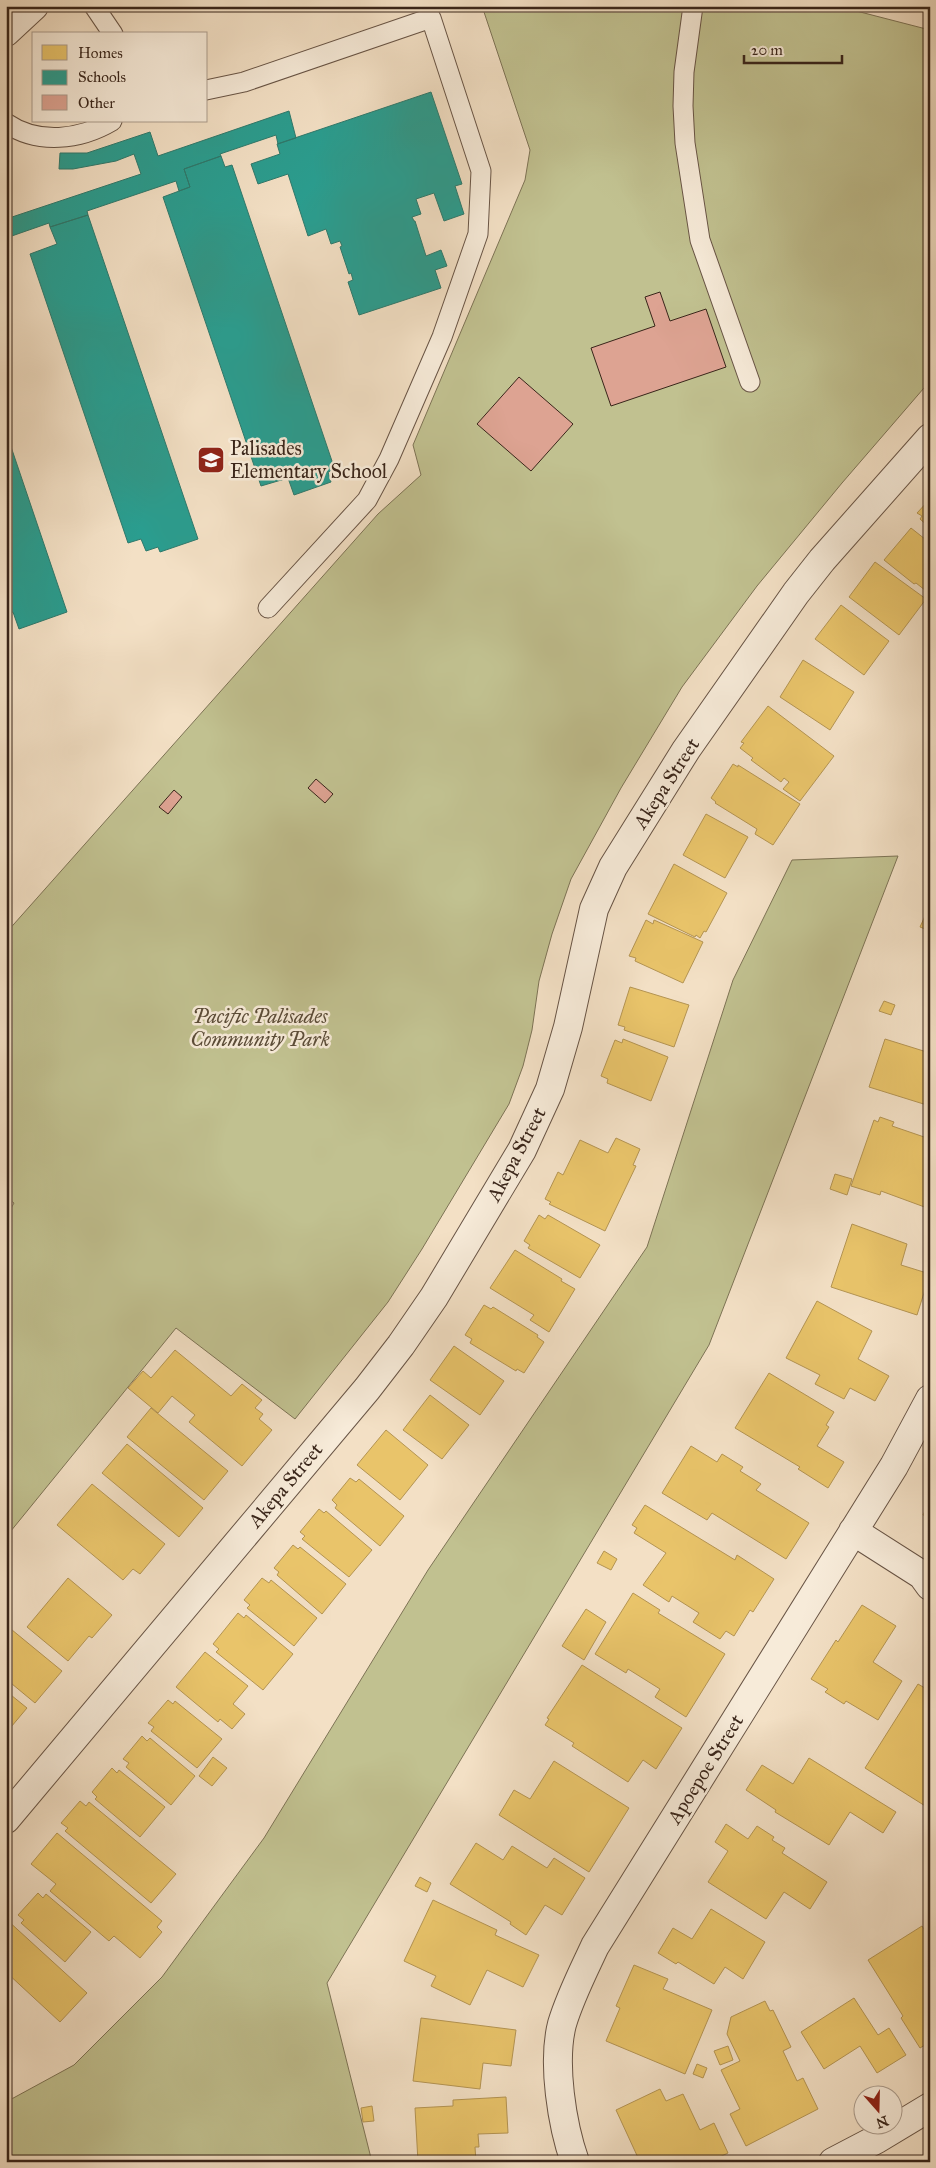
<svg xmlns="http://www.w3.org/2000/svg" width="936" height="2168" viewBox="0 0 936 2168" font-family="'IM FELL Great Primer',serif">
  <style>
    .green { fill: #c1c190; stroke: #7d7355 }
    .homes { fill: #e9c46a; stroke: #b49452 }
    .schools { fill: #2a9d8f; stroke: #2e796c }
    .building { fill: #dda392; stroke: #39251a }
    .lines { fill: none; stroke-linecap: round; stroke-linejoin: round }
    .service-casing { stroke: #685445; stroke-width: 21 }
    .minor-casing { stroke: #685445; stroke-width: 30 }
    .tertiary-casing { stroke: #685445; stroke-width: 30 }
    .service { stroke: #f7ebd9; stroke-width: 19 }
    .minor { stroke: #f7ebd9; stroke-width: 28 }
    .tertiary { stroke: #f7ebd9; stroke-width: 28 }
    .labels { text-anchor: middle; stroke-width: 5; stroke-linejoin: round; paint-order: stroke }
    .poi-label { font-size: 20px; fill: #39251a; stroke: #f7ebd9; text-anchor: start }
    .street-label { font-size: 20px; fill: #39251a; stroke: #f7ebd9 }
    .park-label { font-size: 20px; font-style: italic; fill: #5b4c38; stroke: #f7ebd9 }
  </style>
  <rect width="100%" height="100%" fill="#f3e0c5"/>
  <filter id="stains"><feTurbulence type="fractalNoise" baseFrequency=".004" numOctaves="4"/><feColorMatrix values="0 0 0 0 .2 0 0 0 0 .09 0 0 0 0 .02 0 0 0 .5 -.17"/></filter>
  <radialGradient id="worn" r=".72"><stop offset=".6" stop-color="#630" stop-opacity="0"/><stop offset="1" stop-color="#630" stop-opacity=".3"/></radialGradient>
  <path class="green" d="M 482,6 L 837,6 L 930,30 L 930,381 L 842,483 L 757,586 L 682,687 L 621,788 L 571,879 L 552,934 L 539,981 L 532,1030 L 523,1066 L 509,1104 L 422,1249 L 388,1302 L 295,1419 L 176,1328 L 6,1537 L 6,1217 L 14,1203 L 6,1197 L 6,933 L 378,514 L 421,475 L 413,445 L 525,180 L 530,150 Z
    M 898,856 L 709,1345 L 327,1983 L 372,2162 L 6,2162 L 6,2102 L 74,2065 L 162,1977 L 264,1838 L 428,1570 L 647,1247 L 733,980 L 792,860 Z"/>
  <path class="homes" d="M 930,499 L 930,528 L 920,519 L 922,516 L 917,513 Z
    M 911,528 L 930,543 L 930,594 L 916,583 L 914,584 L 884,560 Z
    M 875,562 L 926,599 L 899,635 L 849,597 Z
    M 841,605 L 889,641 L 864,675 L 815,639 Z
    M 803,660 L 854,692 L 830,730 L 780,697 Z
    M 768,706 L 834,756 L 800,801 L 783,789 L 789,782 L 784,778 L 781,782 L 751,760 L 753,758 L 740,748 L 744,743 L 741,742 Z
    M 733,764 L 738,767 L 738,765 L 800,804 L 773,845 L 755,834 L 757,829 L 715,803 L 716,802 L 711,798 Z
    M 706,814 L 748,837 L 725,878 L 683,855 Z
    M 674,864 L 727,893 L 706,932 L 704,931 L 700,938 L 696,935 L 695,937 L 648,914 Z
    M 930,905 L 930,931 L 920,927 Z
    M 646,920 L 653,924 L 654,920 L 703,942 L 683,983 L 635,961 L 636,958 L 629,956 Z
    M 630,987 L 689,1005 L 674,1047 L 624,1030 L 625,1027 L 618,1025 Z
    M 884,1001 L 895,1005 L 891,1015 L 879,1011 Z
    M 623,1039 L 668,1057 L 651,1101 L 607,1083 L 608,1079 L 601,1076 L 615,1040 L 622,1043 Z
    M 885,1039 L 930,1053 L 930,1106 L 869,1087 Z
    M 880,1117 L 894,1122 L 892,1126 L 930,1139 L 930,1209 L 881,1191 L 880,1195 L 851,1186 L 874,1120 L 878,1122 Z
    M 616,1138 L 640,1149 L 633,1165 L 636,1166 L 605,1231 L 549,1204 L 551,1202 L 545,1199 L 558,1172 L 563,1175 L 580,1140 L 608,1153 Z
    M 835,1174 L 852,1179 L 847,1195 L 830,1189 Z
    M 539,1215 L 545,1219 L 548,1215 L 600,1245 L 580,1278 L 528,1248 L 530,1245 L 524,1241 Z
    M 852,1224 L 907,1244 L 901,1265 L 930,1274 L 917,1315 L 831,1287 Z
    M 515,1250 L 562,1279 L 561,1281 L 575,1289 L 549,1332 L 530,1320 L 534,1315 L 490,1288 Z
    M 817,1301 L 872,1331 L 858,1359 L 889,1376 L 875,1401 L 850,1388 L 844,1399 L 815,1384 L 820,1375 L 786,1358 Z
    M 484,1305 L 491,1309 L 493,1307 L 538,1335 L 537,1337 L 544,1342 L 524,1373 L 517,1369 L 516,1371 L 470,1343 L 472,1339 L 465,1335 Z
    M 454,1346 L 504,1381 L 480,1415 L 430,1380 Z
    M 175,1350 L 231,1396 L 242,1384 L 262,1400 L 255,1408 L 263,1414 L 259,1419 L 272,1430 L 242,1466 L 189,1422 L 195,1415 L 172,1396 L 158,1413 L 128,1388 L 143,1371 L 151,1378 Z
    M 769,1373 L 834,1412 L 826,1425 L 829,1427 L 817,1446 L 844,1462 L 828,1488 L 798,1469 L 800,1467 L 735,1428 Z
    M 430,1395 L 469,1425 L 442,1459 L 403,1430 Z
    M 151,1408 L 228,1471 L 204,1500 L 127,1437 Z
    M 386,1430 L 428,1465 L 400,1500 L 357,1465 Z
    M 127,1444 L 203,1508 L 179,1537 L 102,1473 Z
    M 691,1446 L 717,1462 L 722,1454 L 743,1467 L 740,1471 L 761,1484 L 756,1490 L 809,1523 L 786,1559 L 712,1513 L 707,1520 L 662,1493 Z
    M 350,1478 L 356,1482 L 359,1479 L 404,1516 L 380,1546 L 335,1508 L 337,1505 L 332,1500 Z
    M 92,1484 L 165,1544 L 140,1574 L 133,1569 L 123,1580 L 57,1525 Z
    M 930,1501 L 930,1518 L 923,1515 Z
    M 645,1505 L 735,1560 L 737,1555 L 774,1579 L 753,1612 L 750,1610 L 734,1636 L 726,1631 L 720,1639 L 693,1622 L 699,1613 L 672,1596 L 669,1602 L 643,1585 L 666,1553 L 634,1533 L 637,1528 L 632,1525 Z
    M 319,1509 L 324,1513 L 326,1511 L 372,1550 L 349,1577 L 302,1539 L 305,1536 L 300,1532 Z
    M 293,1545 L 298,1549 L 300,1547 L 346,1584 L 322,1614 L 277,1575 L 279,1572 L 274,1568 Z
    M 604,1551 L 617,1559 L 611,1570 L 597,1563 Z
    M 68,1578 L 112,1615 L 92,1638 L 89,1636 L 68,1661 L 27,1627 Z
    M 262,1578 L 269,1583 L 271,1580 L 317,1618 L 294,1646 L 247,1608 L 250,1605 L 244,1600 Z
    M 633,1593 L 660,1610 L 658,1613 L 725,1654 L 686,1717 L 655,1697 L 660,1689 L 628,1669 L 626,1673 L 595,1654 Z
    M 862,1605 L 896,1626 L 873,1662 L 902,1681 L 878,1720 L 846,1701 L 844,1704 L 825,1692 L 828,1689 L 811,1679 L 836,1640 L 838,1642 Z
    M 586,1609 L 606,1622 L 584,1660 L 562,1646 Z
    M 238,1613 L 244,1618 L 246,1615 L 293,1654 L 263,1690 L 216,1652 L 219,1649 L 213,1644 Z
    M 6,1625 L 62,1671 L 35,1703 L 6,1679 Z
    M 205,1652 L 248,1686 L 233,1704 L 245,1714 L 232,1729 L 220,1719 L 218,1722 L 176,1687 Z
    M 582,1665 L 682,1728 L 656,1769 L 643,1760 L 628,1782 L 572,1746 L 574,1743 L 545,1725 L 549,1719 L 547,1718 Z
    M 918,1684 L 930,1691 L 930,1712 L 928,1714 L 930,1715 L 930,1809 L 865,1768 Z
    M 6,1691 L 27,1708 L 6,1733 Z
    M 168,1700 L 173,1704 L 175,1701 L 222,1739 L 197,1768 L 151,1731 L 154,1727 L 148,1723 Z
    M 142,1736 L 147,1741 L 150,1738 L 195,1776 L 171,1805 L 126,1767 L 129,1763 L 123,1759 Z
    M 213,1757 L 227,1768 L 212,1786 L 199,1776 Z
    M 809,1758 L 896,1812 L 883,1833 L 850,1812 L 829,1845 L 775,1812 L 776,1810 L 746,1790 L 762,1765 L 793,1784 Z
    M 554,1761 L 629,1808 L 589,1872 L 499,1815 L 514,1790 L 530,1799 Z
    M 112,1768 L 117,1773 L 119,1770 L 165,1807 L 140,1837 L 95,1799 L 97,1797 L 92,1792 Z
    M 80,1801 L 86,1806 L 89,1802 L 176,1874 L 151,1903 L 65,1831 L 68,1828 L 61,1823 Z
    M 726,1824 L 748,1839 L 757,1826 L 774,1837 L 772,1840 L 785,1848 L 782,1853 L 827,1882 L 810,1909 L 784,1892 L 766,1919 L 708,1882 L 728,1851 L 715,1842 Z
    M 57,1833 L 162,1921 L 157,1927 L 162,1932 L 140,1958 L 114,1936 L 109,1941 L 50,1891 L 56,1884 L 31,1864 Z
    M 476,1843 L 503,1860 L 512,1846 L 547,1868 L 554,1858 L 585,1878 L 562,1915 L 545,1905 L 526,1935 L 510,1924 L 511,1922 L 450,1884 Z
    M 420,1877 L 431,1883 L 427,1892 L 415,1886 Z
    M 38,1893 L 43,1898 L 46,1894 L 91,1932 L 65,1962 L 21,1923 L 24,1920 L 18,1915 Z
    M 433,1900 L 497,1930 L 495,1935 L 539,1955 L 523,1987 L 487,1970 L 470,2005 L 431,1986 L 436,1976 L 404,1961 Z
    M 711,1909 L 765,1942 L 743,1979 L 725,1967 L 714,1984 L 678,1962 L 676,1964 L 658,1953 L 673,1928 L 692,1939 Z
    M 6,1919 L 87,1993 L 60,2022 L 6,1972 Z
    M 922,1926 L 930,1938 L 930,1999 L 926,2001 L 930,2007 L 930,2042 L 920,2048 L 901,2018 L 903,2016 L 868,1960 Z
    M 634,1965 L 668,1979 L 663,1989 L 712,2010 L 685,2074 L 606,2041 L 620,2008 L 616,2006 Z
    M 854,1998 L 878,2035 L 889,2028 L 906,2055 L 877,2073 L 860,2046 L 824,2069 L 801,2032 Z
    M 765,2001 L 770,2011 L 773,2010 L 791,2047 L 783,2051 L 797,2081 L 803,2078 L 818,2109 L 746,2146 L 730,2114 L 740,2109 L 721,2070 L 740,2061 L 727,2034 L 731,2017 Z
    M 421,2018 L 516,2030 L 511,2066 L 483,2063 L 480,2089 L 413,2081 Z
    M 728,2046 L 733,2060 L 720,2065 L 714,2051 Z
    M 697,2064 L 707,2068 L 703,2078 L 693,2074 Z
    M 660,2089 L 666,2101 L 683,2094 L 700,2130 L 714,2123 L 728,2153 L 709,2162 L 640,2162 L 616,2110 Z
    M 506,2097 L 508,2133 L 478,2134 L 479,2147 L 475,2147 L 476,2162 L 418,2162 L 415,2108 L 453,2106 L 453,2100 Z
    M 372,2106 L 374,2121 L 363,2122 L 361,2108 Z"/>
  <path class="schools" d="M 431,92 L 462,184 L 455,186 L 464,214 L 444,221 L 434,193 L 416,199 L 421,214 L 412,217 L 414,221 L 415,221 L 426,256 L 441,250 L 447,266 L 435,270 L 441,288 L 359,315 L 348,282 L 353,280 L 351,273 L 349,274 L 340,247 L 342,246 L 340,241 L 331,244 L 326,229 L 308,236 L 288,174 L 258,184 L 251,164 L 280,154 L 277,144 Z
    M 289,111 L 296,138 L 278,144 L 276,135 L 220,154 L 221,156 L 184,169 L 190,187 L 179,191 L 176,181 L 87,211 L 88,215 L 50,227 L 49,223 L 6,238 L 6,219 L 141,174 L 134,154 L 116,161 L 73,169 L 59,169 L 60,153 L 87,153 L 150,132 L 158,156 Z
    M 221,156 L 225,167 L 232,165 L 335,470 L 328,472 L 331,482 L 294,495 L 288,478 L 261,486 L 163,197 L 190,187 L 184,169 Z
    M 88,215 L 198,539 L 160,552 L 158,547 L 146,551 L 141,539 L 128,543 L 30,254 L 57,244 L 50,227 Z
    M 6,432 L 67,612 L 19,629 L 13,612 L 6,615 Z"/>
  <path class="building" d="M 660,292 L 670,321 L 706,309 L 726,367 L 611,406 L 591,348 L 655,326 L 645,297 Z
    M 519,377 L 573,424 L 531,471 L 477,424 Z
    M 316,779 L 333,794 L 325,803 L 308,788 Z
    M 174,790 L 182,797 L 168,814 L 159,807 Z"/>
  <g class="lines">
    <g class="service-casing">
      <path id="service" d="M 94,6 L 113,34
        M 693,6 L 684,72 L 683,106 L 685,143 L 700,240 L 750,382
        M 206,90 L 244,82 L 431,18 L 481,171 L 478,234 L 442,337 L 389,459 L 367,500 L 268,608
        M 6,123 C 38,145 80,140 112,121"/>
    </g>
    <g class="minor-casing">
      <path id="minor" d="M 853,1531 L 922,1575 L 930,1586
        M 6,1819 L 367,1389 L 401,1345 L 434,1297 L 522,1150 L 550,1089 L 568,1027 L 594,909 L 613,867 L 686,750 L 796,593 L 822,560 L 930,438
        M 575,2162 C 562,2125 552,2063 562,2024 C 570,1997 583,1972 595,1946 L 894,1466 L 930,1399"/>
    </g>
    <g class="tertiary-casing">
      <path id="tertiary" d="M 6,32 L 34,6
        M 833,2162 L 877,2139 L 930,2107"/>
    </g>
    <use href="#service" class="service"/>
    <use href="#minor" class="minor"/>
    <use href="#tertiary" class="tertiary"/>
  </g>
  <defs>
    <g id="school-square" transform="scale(1.4375)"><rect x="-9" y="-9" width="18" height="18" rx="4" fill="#8f2418" stroke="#f7ebd9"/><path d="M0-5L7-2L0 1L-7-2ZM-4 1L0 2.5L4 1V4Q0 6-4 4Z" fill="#fff"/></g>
  </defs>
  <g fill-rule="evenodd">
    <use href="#school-square" x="211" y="460"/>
  </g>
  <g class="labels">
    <g class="poi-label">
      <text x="230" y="455">Palisades<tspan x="230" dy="23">Elementary School</tspan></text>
    </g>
    <g class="street-label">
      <text transform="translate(666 783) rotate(-57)" y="7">Akepa Street</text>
      <text transform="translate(516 1154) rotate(-62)" y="7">Akepa Street</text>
      <text transform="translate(285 1485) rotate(-50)" y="7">Akepa Street</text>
      <text transform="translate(705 1769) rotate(-58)" y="7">Apoepoe Street</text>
    </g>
    <g class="park-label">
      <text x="260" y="1023">Pacific Palisades<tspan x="260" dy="23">Community Park</tspan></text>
    </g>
  </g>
  <rect width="936" height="2168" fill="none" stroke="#f3e0c5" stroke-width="25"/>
  <rect x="8" y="8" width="921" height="2153" fill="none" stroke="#39251a" stroke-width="2.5"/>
  <rect x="12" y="12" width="911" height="2143" fill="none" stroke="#39251a"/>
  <rect x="32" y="32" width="175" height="90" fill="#f7ebd9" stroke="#ab9c8d"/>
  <rect x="42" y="45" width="25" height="15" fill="#e9c46a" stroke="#ab9c8d"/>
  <text x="78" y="58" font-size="15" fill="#39251a">Homes</text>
  <rect x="42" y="70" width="25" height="15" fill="#2a9d8f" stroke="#ab9c8d"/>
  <text x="78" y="82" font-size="15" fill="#39251a">Schools</text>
  <rect x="42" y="95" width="25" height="15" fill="#dda392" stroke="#ab9c8d"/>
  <text x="78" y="108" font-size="15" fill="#39251a">Other</text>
  <g transform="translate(878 2110) rotate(160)"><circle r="24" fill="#f7ebd9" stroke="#ab9c8d"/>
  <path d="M0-4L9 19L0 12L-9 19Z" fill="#8f2418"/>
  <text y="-8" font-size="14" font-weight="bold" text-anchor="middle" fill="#39251a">N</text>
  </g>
  <path d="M744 55v8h98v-8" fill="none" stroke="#39251a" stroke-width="2.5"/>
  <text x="751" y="55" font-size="15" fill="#39251a" stroke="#f7ebd9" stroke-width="4" paint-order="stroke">20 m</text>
  <rect width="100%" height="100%" filter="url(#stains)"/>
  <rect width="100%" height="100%" fill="url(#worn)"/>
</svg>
